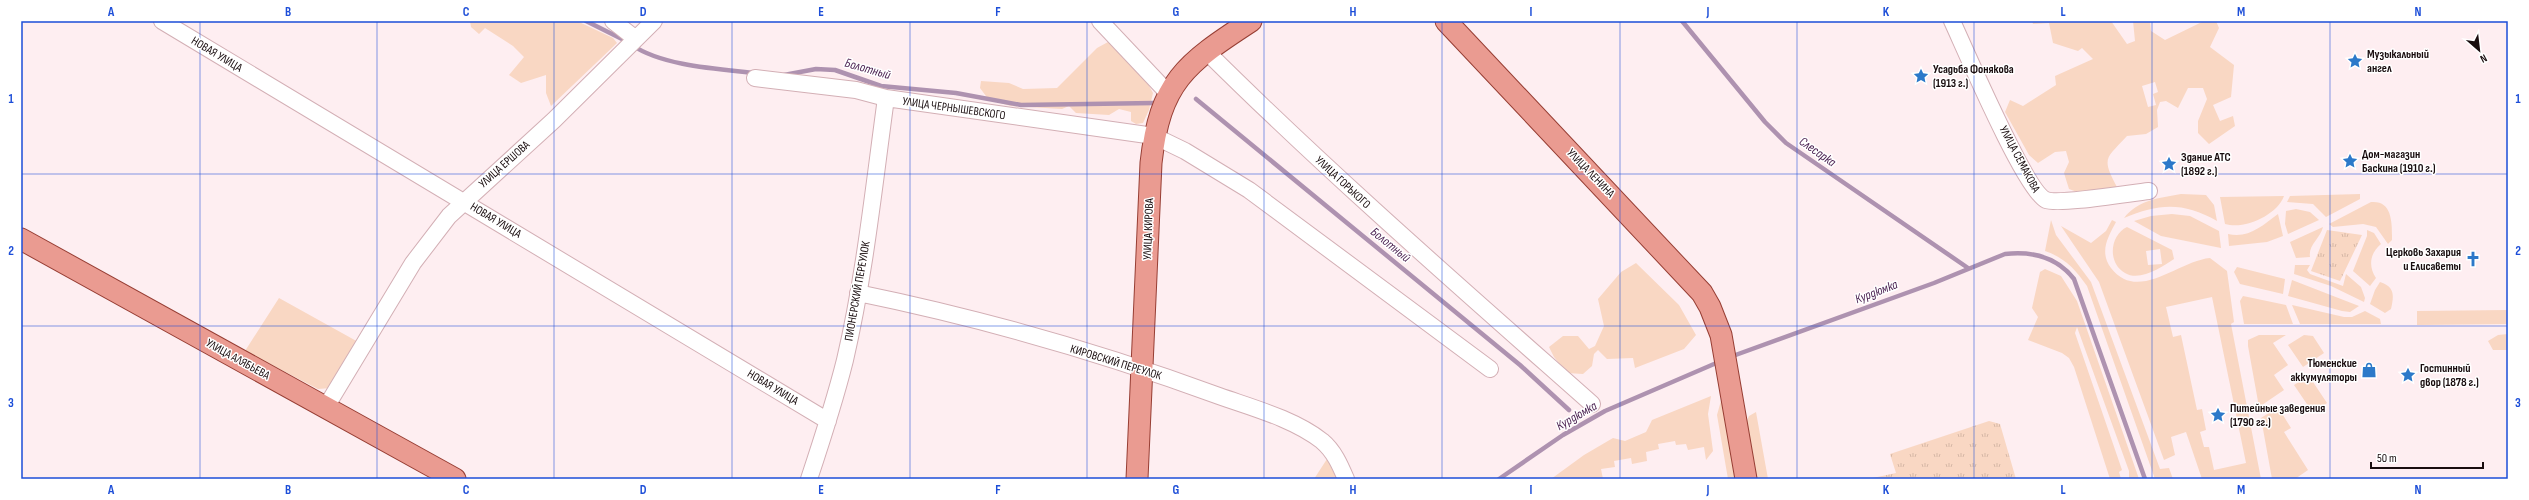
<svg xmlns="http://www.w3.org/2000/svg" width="2529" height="500" viewBox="0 0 2529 500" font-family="'Sofia Sans Condensed',sans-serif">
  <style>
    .grass { fill: #f9d7c3; fill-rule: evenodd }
    .park { fill: url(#park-tufts) }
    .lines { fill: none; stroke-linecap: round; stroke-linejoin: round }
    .stream { stroke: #ae92b0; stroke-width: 4.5 }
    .minor-casing { stroke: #d3afb5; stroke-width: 18 }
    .major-casing { stroke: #973e34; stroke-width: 23 }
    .minor { stroke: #fff; stroke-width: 16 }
    .major { stroke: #ea9b91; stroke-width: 21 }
    .grid { fill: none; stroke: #1d4ed8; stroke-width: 1; stroke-opacity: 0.55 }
    .labels { text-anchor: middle; stroke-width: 3; stroke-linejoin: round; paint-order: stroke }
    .street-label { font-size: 12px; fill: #180c0e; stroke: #fff }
    .poi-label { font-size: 12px; font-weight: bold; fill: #180c0e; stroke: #fff; text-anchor: start }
    .water-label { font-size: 13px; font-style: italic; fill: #481e4f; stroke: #fff }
    .neatline { fill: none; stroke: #1d4ed8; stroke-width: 1.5 }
    .grid-label { font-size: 13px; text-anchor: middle; font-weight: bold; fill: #1d4ed8 }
  </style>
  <defs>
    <pattern id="park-tufts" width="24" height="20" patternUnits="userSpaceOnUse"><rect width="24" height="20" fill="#f9d7c3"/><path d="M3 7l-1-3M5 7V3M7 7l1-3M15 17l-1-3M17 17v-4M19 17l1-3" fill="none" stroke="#d5b7a6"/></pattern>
  </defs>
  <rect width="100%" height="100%" fill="#feeef1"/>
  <path class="grass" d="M 470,21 L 577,21 L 613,38 L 617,43 L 551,106 L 546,93 L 546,75 L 521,83 L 509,75 L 524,57 L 513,46 L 485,28 L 479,34 L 471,27 Z
    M 2032,21 L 2111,21 L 2127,44 L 2135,41 L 2133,21 L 2150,21 L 2151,31 L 2165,40 L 2204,21 L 2216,21 L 2219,28 L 2210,47 L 2234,65 L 2231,97 L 2213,105 L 2220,121 L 2233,116 L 2235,126 L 2209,144 L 2198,133 L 2198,121 L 2207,99 L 2203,88 L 2188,88 L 2178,108 L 2166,101 L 2160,102 L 2157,110 L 2158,127 L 2146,134 L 2127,136 C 2106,159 2101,157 2117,187 L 2085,195 L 2069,189 L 2064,173 L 2069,162 L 2066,151 L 2055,152 L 2038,163 L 2029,155 L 2005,112 L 2010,100 L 2023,106 L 2056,85 L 2055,76 L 2093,59 L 2082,48 L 2078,51 L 2053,43 L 2049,23 L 2033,24 ZM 2155,82 L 2158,92 L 2153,94 L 2156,105 L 2148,107 L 2142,86 Z
    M 1108,42 L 1147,82 L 1153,93 L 1149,110 L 1143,123 L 1136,124 L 1131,121 L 1131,112 L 1119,109 L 1109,115 L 1076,113 L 1069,106 L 1062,109 L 1011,106 L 989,100 L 980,88 L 981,81 L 1009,83 L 1023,89 L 1057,88 L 1097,48 Z
    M 2181,194 L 2206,195 L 2214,205 L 2217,221 C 2184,202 2159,203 2124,218 C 2138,200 2159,198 2181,194 Z
    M 2360,194 L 2360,199 L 2326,217 L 2313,204 L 2287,202 L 2290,196 Z
    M 2284,196 C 2277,215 2245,230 2225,224 L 2220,197 Z
    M 2371,202 C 2393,200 2392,224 2392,240 L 2388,244 L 2376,227 L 2363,224 L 2333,227 L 2329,224 Z
    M 2296,209 L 2310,212 L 2319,220 L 2288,234 L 2285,224 L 2286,211 Z
    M 2172,214 L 2190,216 L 2219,231 L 2221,248 L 2161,236 L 2134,221 L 2151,216 Z
    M 2278,214 L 2283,236 L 2267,242 L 2229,246 L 2228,234 C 2248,239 2262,226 2278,214 Z
    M 2051,220 L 2056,235 L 2091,282 L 2160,469 L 2169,468 L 2173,479 L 2155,479 L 2087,286 C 2075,269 2065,258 2045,251 Z
    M 2112,220 L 2116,222 C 2108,237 2099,252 2111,268 C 2138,303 2178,261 2210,258 L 2227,271 L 2234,322 L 2231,324 L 2261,479 L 2202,479 L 2186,432 L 2171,437 L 2175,455 L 2164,460 L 2099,282 L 2061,226 L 2091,243 L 2106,231 ZM 2212,297 L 2246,463 L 2214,470 L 2209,447 L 2204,447 L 2200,432 L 2206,430 L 2202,409 L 2197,410 L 2181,335 L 2173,337 L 2166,307 Z
    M 2127,227 L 2172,250 L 2174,259 C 2162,267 2140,282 2125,273 C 2107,263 2110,235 2127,227 ZM 2160,249 L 2162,264 L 2148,265 L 2146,251 Z
    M 2323,227 C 2320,239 2308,245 2310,257 L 2296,258 L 2290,242 Z
    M 2367,230 L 2374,233 L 2381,244 C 2370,253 2368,266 2376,278 L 2370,286 L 2353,271 L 2367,236 Z
    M 1636,263 L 1679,305 L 1696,335 L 1684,349 L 1635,368 L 1633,358 L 1607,359 L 1598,350 L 1594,354 L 1592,366 L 1583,374 L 1567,373 L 1554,357 L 1549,347 L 1563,336 L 1578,336 L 1589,349 L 1595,346 L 1604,326 L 1598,299 L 1621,272 Z
    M 2295,265 L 2310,265 L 2307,270 L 2310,274 L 2343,286 L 2346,274 L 2361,287 L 2365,298 L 2364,302 L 2331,286 L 2294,274 Z
    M 2237,267 L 2285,279 L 2283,294 L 2240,284 L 2234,272 Z
    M 2045,269 L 2061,276 L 2077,301 L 2139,479 L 2129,479 L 2129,471 L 2077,327 L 2075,333 L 2122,470 L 2119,472 L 2121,479 L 2110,479 L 2074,367 L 2069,358 L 2062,353 L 2028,340 L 2038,317 L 2032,308 L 2040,272 Z
    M 2292,280 L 2359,306 L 2350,312 L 2342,311 L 2288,296 Z
    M 2380,282 C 2395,287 2394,295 2391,309 L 2385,313 L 2370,304 L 2375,290 Z
    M 2243,296 L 2286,305 L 2293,324 L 2244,324 L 2240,301 Z
    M 279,298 L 360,343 L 331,388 L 318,389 L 245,351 Z
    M 2292,305 L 2344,317 L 2352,317 L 2365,311 L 2380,319 L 2381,324 L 2300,324 Z
    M 2508,310 L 2508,324 L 2417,325 L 2417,311 Z
    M 2508,334 L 2508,350 L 2493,350 L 2488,341 L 2498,335 Z
    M 2259,335 L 2286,335 L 2273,343 L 2288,365 L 2274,375 L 2284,390 L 2259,407 L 2248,346 L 2248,340 Z
    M 2304,335 L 2313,336 L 2324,353 L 2303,367 L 2288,345 Z
    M 2309,376 L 2327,403 L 2313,413 L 2294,385 Z
    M 1711,396 L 1708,414 L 1713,451 L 1706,460 L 1704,447 L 1688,450 L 1686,444 L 1676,445 L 1675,441 L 1658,444 L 1659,449 L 1646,452 L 1647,461 L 1632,464 L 1631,458 L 1614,461 L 1615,467 L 1601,469 L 1603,479 L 1551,479 L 1584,455 L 1613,438 L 1625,441 L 1646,432 L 1652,420 Z
    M 1722,397 L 1739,479 L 1728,479 L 1717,415 Z
    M 2278,407 L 2291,428 L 2284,432 L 2308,470 L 2295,479 L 2272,479 L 2261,418 Z
    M 1756,412 L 1768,479 L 1755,479 L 1746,423 L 1749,416 Z
    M 1327,459 L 1337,479 L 1314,479 Z"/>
  <path class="park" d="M 2327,230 L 2362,235 L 2340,281 L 2311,271 Z
    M 1989,421 L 2000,424 L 2016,479 L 1868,479 L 1896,473 L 1890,454 Z"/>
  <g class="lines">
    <path class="stream" d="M 586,21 L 626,41
      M 1682,21 L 1765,122 L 1786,143 L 1968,268
      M 632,45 C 662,66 719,69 755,73
      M 784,75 L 816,69 L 835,70 L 881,86 L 956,93 L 1021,105 L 1154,103
      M 1196,99 L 1520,365 L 1569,410
      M 1730,357 L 1934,283 L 2005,254 C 2032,251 2057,257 2074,279 L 2145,479
      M 1499,479 L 1563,435 L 1605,411 L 1721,361"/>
    <g class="minor-casing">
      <path id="minor" d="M 162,21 L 828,421
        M 613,21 L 636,39
        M 1100,21 L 1168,93
        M 1952,21 C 1965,49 2026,192 2046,200 C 2059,205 2130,193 2149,191
        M 1206,51 C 1330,174 1461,288 1592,404
        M 755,78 L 856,90 L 886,98 L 1154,136 L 1185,151 L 1249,190 L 1490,369
        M 858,293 C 980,318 1102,353 1219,396 C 1253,408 1294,419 1322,441 C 1334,451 1340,465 1346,479
        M 326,407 L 413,263 L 449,216 L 554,120 L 654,21
        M 809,479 C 822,440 835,400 845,360 C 865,274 874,185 886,98"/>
    </g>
    <g class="major-casing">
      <path id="major" d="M 1446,21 L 1702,293 L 1710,307 L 1721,335 L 1746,479
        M 21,239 L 455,479
        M 1137,479 L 1151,163 C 1160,82 1185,64 1251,21"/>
    </g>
    <use href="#minor" class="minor"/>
    <use href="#major" class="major"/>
  </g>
  <path class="grid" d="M 200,21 L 200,479M 377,21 L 377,479M 554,21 L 554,479M 732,21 L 732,479M 910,21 L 910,479M 1087,21 L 1087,479M 1264,21 L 1264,479M 1442,21 L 1442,479M 1620,21 L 1620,479M 1797,21 L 1797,479M 1974,21 L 1974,479M 2152,21 L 2152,479M 2330,21 L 2330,479M 21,174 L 2508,174M 21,326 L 2508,326"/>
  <defs>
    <g id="sight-bare" transform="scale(1.2)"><path d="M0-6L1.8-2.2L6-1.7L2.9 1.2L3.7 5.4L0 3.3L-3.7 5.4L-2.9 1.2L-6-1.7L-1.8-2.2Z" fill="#2c79c9" stroke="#fff" stroke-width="2.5" paint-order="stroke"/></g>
    <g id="church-bare" transform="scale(1.2)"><path d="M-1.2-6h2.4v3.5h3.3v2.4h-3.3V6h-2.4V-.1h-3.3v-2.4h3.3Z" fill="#2c79c9" stroke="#fff" stroke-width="2.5" paint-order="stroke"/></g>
    <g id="shop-bare" transform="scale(1.2)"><path d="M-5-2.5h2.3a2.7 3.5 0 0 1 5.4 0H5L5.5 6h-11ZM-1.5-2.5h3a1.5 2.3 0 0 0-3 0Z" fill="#2c79c9" stroke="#fff" stroke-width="2.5" paint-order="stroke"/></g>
  </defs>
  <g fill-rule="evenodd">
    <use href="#sight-bare" x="2355" y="61"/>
    <use href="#sight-bare" x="1921" y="76"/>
    <use href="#sight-bare" x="2350" y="161"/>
    <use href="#sight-bare" x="2169" y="164"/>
    <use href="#church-bare" x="2473" y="259"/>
    <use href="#shop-bare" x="2369" y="370"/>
    <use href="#sight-bare" x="2408" y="375"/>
    <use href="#sight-bare" x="2218" y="415"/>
  </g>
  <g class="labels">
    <g class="street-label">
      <text transform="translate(217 54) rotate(31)" y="4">НОВАЯ УЛИЦА</text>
      <text transform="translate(954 108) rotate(8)" y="4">УЛИЦА ЧЕРНЫШЕВСКОГО</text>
      <text transform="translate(2020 159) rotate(62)" y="4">УЛИЦА СЕМАКОВА</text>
      <text transform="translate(504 164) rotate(-42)" y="4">УЛИЦА ЕРШОВА</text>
      <text transform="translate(1591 173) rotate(46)" y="4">УЛИЦА ЛЕНИНА</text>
      <text transform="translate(1343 182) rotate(43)" y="4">УЛИЦА ГОРЬКОГО</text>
      <text transform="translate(496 220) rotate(31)" y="4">НОВАЯ УЛИЦА</text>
      <text transform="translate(1148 229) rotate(-88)" y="4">УЛИЦА КИРОВА</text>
      <text transform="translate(857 291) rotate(-80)" y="4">ПИОНЕРСКИЙ ПЕРЕУЛОК</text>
      <text transform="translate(238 359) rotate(29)" y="4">УЛИЦА АЛЯБЬЕВА</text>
      <text transform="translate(1116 362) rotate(17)" y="4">КИРОВСКИЙ ПЕРЕУЛОК</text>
      <text transform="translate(773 387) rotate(31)" y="4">НОВАЯ УЛИЦА</text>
    </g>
    <g class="poi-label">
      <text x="2367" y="58">Музыкальный<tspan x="2367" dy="14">ангел</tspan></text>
      <text x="1933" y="73">Усадьба Фонякова<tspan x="1933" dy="14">(1913 г.)</tspan></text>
      <text x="2362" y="158">Дом-магазин<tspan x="2362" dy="14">Баскина (1910 г.)</tspan></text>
      <text x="2181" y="161">Здание АТС<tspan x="2181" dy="14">(1892 г.)</tspan></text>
      <text x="2461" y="256" text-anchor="end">Церковь Захария<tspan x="2461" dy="14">и Елисаветы</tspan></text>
      <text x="2357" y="367" text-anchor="end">Тюменские<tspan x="2357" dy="14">аккумуляторы</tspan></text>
      <text x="2420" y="372">Гостинный<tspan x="2420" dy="14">двор (1878 г.)</tspan></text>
      <text x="2230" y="412">Питейные заведения<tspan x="2230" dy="14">(1790 гг.)</tspan></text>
    </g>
    <g class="water-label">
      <text transform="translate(868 68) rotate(16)" y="5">Болотный</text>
      <text transform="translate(1818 151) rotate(35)" y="5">Слесарка</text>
      <text transform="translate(1391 244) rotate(39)" y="5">Болотный</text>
      <text transform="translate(1876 291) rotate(-21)" y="5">Курдюмка</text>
      <text transform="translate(1576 415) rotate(-30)" y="5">Курдюмка</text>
    </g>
  </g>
  <rect width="2529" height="500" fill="none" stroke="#ffffff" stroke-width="44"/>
  <g transform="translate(2479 50) rotate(152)" stroke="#ffffff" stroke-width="3" paint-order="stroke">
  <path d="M0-3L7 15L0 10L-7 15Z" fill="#180c0e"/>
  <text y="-6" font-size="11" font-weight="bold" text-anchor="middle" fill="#180c0e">N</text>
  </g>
  <path d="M2371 462v6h112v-6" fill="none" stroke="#180c0e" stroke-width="2"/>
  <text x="2377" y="462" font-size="12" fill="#180c0e" stroke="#ffffff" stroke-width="3" paint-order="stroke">50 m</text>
  <rect x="22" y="22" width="2485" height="456" class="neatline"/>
  <g class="grid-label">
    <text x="111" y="16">A</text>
    <text x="288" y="16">B</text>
    <text x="466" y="16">C</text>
    <text x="643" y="16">D</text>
    <text x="821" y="16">E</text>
    <text x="998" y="16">F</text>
    <text x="1176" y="16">G</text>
    <text x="1353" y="16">H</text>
    <text x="1531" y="16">I</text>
    <text x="1708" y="16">J</text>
    <text x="1886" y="16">K</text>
    <text x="2063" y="16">L</text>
    <text x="2241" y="16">M</text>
    <text x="2418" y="16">N</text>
    <text x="11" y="103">1</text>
    <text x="2518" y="103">1</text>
    <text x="11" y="255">2</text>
    <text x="2518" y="255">2</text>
    <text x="11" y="407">3</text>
    <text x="2518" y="407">3</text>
    <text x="111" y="494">A</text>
    <text x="288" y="494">B</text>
    <text x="466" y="494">C</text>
    <text x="643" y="494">D</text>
    <text x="821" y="494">E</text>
    <text x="998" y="494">F</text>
    <text x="1176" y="494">G</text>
    <text x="1353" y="494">H</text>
    <text x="1531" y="494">I</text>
    <text x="1708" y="494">J</text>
    <text x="1886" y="494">K</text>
    <text x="2063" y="494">L</text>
    <text x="2241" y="494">M</text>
    <text x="2418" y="494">N</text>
  </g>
</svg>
